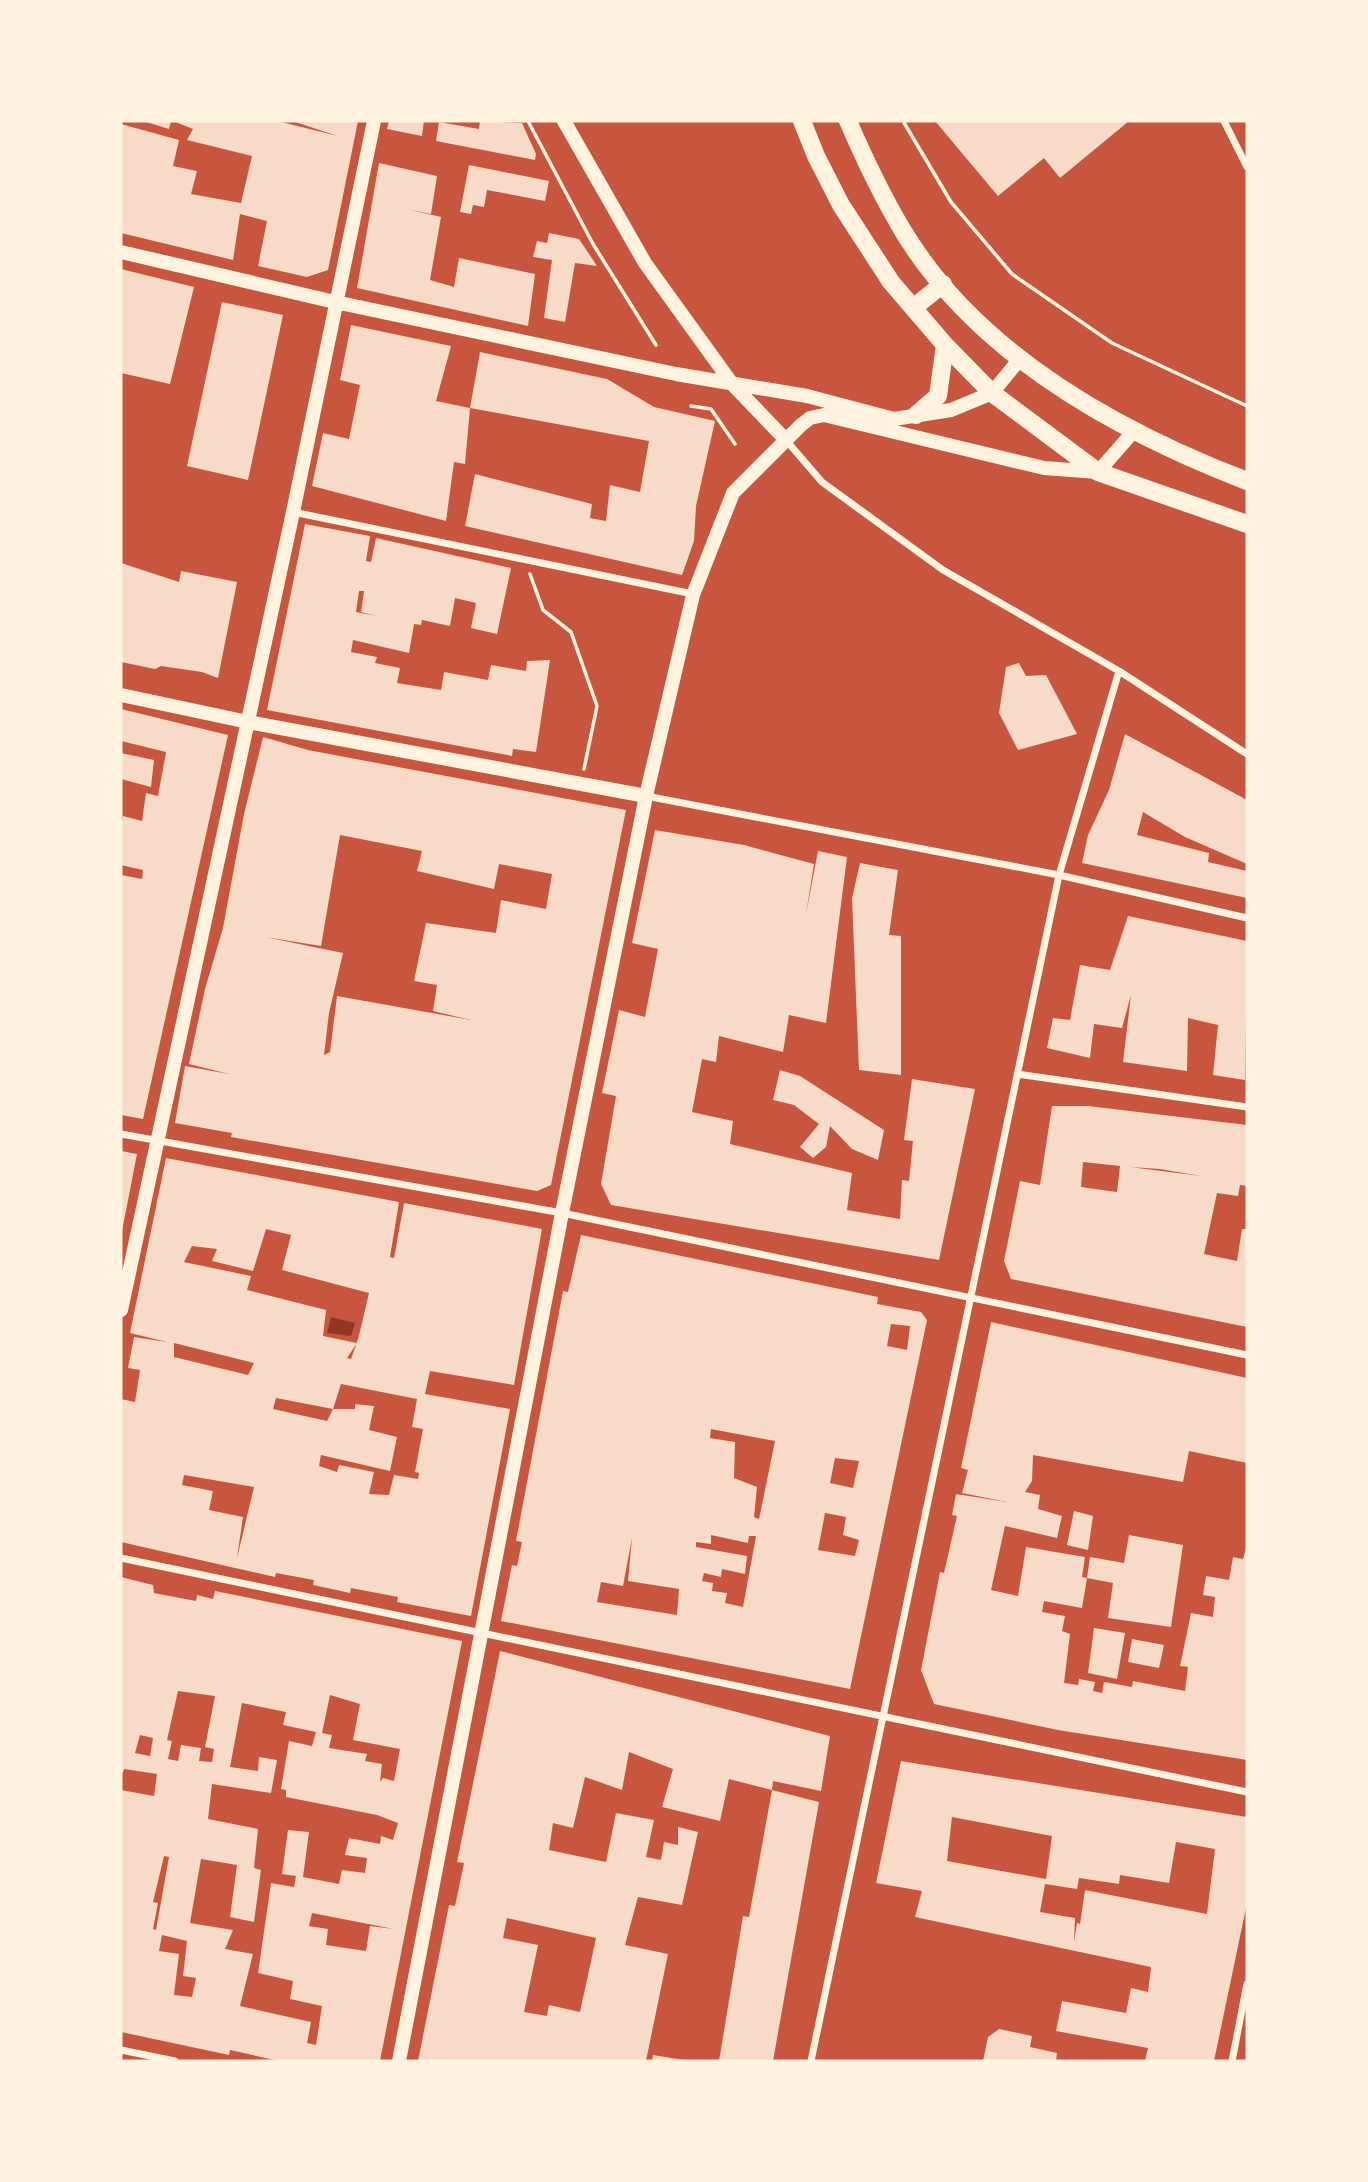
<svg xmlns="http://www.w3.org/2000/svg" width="1368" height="2182" viewBox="0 0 1368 2182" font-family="'DM Sans',sans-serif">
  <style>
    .water { fill: #8f3625 }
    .building { fill: #f7dbc8; fill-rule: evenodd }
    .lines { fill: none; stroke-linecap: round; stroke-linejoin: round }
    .path { stroke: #fff3e0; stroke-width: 3.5 }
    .minor { stroke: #fff3e0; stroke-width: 7 }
    .secondary { stroke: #fff3e0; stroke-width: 14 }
    .primary { stroke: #fff3e0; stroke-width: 18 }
  </style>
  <rect width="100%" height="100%" fill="#c8553d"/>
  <path class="water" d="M 331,1317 L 355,1323 L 351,1336 L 327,1333 Z"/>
  <path class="building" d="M 143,121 L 171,121 L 169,129 Z
    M 173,121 L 277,121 L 338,136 L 292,121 L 358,121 L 328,270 L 307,277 L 258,266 L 267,221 L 240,214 L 233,260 L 121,233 L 121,124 L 179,140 L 173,166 L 197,171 L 191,194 L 241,203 L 252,156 L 187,140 L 193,129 Z
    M 389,121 L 424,121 L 422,136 L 387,129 Z
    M 480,121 L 522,123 L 536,154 L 535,160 L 436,141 L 439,122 L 479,129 Z
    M 935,121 L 1129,121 L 1060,178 L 1044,158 L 998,196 Z
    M 379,163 L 437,176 L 431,214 L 406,209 L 441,217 L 430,280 L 454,287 L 459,258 L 535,274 L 528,326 L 357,288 Z
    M 469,165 L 549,181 L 545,201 L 487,190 L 484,207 L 473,205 L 471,214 L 460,212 Z
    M 549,233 L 579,239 L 597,266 L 575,263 L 565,322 L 544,318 L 552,260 L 533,257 L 537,241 L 547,243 Z
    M 121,269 L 194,287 L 170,384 L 121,373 Z
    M 222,302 L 283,315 L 248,480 L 187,466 Z
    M 351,325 L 451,346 L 436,401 L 470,408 L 465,464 L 454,462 L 446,521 L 312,486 L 323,433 L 349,439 L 360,385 L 340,380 Z
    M 480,352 L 607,379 L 654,407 L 715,421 L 696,506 L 694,541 L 682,575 L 465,526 L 475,474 L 592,504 L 590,518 L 606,521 L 610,485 L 640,492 L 649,441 L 470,408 Z
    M 305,524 L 370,536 L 366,561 L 371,562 L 376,538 L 511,568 L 497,634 L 471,628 L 476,603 L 455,598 L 450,626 L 422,620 L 421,625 L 414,624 L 409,653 L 353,640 L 351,652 L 377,657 L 375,663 L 400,668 L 397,683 L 441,690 L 444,672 L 488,680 L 491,665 L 526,671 L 527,661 L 550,660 L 536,752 L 513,749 L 512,756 L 267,710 ZM 359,591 L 364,591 L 361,612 L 376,616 L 356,612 Z
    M 121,563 L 179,582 L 181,571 L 237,582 L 218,678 L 202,672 L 161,666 L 155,669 L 121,662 Z
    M 1019,663 L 1026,676 L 1046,675 L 1077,734 L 1018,750 L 999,713 L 1006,667 Z
    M 121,709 L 228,735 L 143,1119 L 121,1115 L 121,875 L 142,879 L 143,870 L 121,865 L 121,826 L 123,816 L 142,821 L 146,793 L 158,796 L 166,752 L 121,741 Z
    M 1125,734 L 1247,800 L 1247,864 L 1185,837 L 1143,812 L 1137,835 L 1209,853 L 1208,862 L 1247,871 L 1247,898 L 1082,863 L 1088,835 L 1109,790 Z
    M 263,737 L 308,750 L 626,810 L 551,1185 L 537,1191 L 231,1137 L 232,1133 L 175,1123 L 185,1066 L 229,1074 L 189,1064 L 205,989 L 223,928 L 244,814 ZM 340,835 L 422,851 L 417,871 L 494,889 L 499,864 L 552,874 L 546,909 L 501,900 L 496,933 L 426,923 L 414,981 L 437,985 L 433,1011 L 471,1020 L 337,996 L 330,1052 L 324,1055 L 329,1013 L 343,953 L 265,937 L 321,946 Z
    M 121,753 L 154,760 L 151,787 L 121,779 Z
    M 655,830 L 744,845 L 814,864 L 806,914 L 818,851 L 847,857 L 826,1023 L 789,1015 L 783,1052 L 719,1036 L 716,1062 L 702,1059 L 692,1112 L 733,1121 L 730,1144 L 852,1173 L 847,1210 L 900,1219 L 902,1180 L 909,1181 L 913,1141 L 904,1140 L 912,1079 L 975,1089 L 939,1260 L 611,1205 L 601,1184 L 616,1096 L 602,1093 L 619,1010 L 645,1017 L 658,949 L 632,943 Z
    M 860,863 L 898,870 L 889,935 L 901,936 L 901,1075 L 859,1070 L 852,898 Z
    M 1128,916 L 1247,941 L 1245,1080 L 1213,1075 L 1218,1025 L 1188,1018 L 1187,1071 L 1123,1062 L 1131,995 L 1122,1028 L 1094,1024 L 1090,1058 L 1047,1048 L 1053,1018 L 1070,1020 L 1080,965 L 1110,970 Z
    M 780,1070 L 800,1076 L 884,1130 L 878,1160 L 852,1149 L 830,1126 L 826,1147 L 813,1158 L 800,1147 L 819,1124 L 794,1105 L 773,1100 Z
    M 1052,1106 L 1088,1106 L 1247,1125 L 1247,1186 L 1240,1185 L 1238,1196 L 1217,1193 L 1204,1254 L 1237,1261 L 1242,1229 L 1247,1229 L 1247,1327 L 1011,1279 L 1004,1261 L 1020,1181 L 1040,1185 ZM 1083,1162 L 1120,1166 L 1117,1192 L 1081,1187 ZM 1130,1167 L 1160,1169 L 1201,1176 Z
    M 121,1151 L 137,1154 L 122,1231 L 121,1231 Z
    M 166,1158 L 399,1202 L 390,1257 L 394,1258 L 404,1203 L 542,1229 L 514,1385 L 430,1371 L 425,1394 L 510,1409 L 471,1616 L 397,1602 L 398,1597 L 351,1588 L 350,1593 L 313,1585 L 314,1580 L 276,1573 L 275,1577 L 121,1542 L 121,1399 L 135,1402 L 140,1370 L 128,1368 L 134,1337 L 167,1342 L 130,1333 ZM 266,1229 L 291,1235 L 282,1270 L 369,1293 L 362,1323 L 358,1339 L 351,1359 L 347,1358 L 357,1343 L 323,1336 L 326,1310 L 247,1290 L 251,1276 L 184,1262 L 192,1246 L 217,1249 L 212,1261 L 253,1271 ZM 174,1343 L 254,1363 L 248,1375 L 174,1357 ZM 341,1384 L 417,1399 L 412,1427 L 423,1429 L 415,1472 L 419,1473 L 418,1479 L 394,1475 L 389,1495 L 369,1494 L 374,1472 L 339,1465 L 337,1472 L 319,1466 L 321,1455 L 390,1471 L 397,1437 L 369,1430 L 374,1406 L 355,1404 L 355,1409 L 333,1409 L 327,1421 L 273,1409 L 276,1398 L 333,1409 ZM 184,1475 L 254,1487 L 237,1558 L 243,1517 L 209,1510 L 213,1491 L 182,1485 Z
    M 581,1235 L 878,1297 L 877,1304 L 921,1312 L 927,1320 L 850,1689 L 501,1621 L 512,1565 L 517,1566 L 522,1542 L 516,1541 L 563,1291 L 568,1292 ZM 891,1324 L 910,1326 L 907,1350 L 887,1346 ZM 711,1429 L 775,1441 L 759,1519 L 754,1517 L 757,1487 L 734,1478 L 735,1442 L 710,1438 ZM 835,1458 L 859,1461 L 853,1488 L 830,1483 ZM 825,1513 L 846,1517 L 843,1535 L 859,1540 L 855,1556 L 818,1550 ZM 711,1535 L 748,1543 L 749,1536 L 756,1536 L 743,1607 L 725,1603 L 727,1593 L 712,1591 L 713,1583 L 702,1581 L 704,1573 L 721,1577 L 722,1569 L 745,1574 L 747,1556 L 696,1547 L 696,1542 L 711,1544 ZM 632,1538 L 628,1581 L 679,1589 L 677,1615 L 597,1602 L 601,1582 L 623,1586 Z
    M 991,1322 L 1247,1378 L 1247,1463 L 1189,1451 L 1183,1482 L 1033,1455 L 1032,1481 L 1025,1492 L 1040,1495 L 1038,1509 L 1062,1516 L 1057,1538 L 1005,1526 L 991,1590 L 1018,1596 L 1026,1547 L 1085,1557 L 1082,1577 L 1087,1578 L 1082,1608 L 1044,1601 L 1042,1612 L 1065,1616 L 1062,1631 L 1070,1634 L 1064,1683 L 1078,1685 L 1079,1679 L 1095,1682 L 1093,1691 L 1102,1693 L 1104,1682 L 1132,1687 L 1133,1681 L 1185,1691 L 1188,1667 L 1180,1666 L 1191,1613 L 1213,1617 L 1215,1597 L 1203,1595 L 1206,1576 L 1229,1580 L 1233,1557 L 1243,1559 L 1247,1545 L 1247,1760 L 1058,1730 L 934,1704 L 921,1670 L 940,1572 L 944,1573 L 957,1516 L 952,1515 L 956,1494 L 1007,1502 L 962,1493 L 968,1470 L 961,1468 Z
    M 1074,1511 L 1093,1516 L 1088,1550 L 1067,1545 Z
    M 1129,1535 L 1183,1545 L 1171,1627 L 1108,1618 L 1113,1583 L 1087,1578 L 1090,1557 L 1124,1563 Z
    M 121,1577 L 153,1585 L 154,1593 L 196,1601 L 197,1595 L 213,1599 L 215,1591 L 462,1641 L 380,2061 L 279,2061 L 230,2050 L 229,2055 L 121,2032 L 121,1790 L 154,1796 L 157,1774 L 124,1769 L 121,1778 ZM 178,1691 L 215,1696 L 205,1747 L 214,1749 L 212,1762 L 199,1761 L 201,1748 L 181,1745 L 178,1761 L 168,1759 L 172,1741 L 167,1740 ZM 330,1695 L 360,1704 L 353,1740 L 400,1749 L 394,1781 L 383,1778 L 380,1782 L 382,1764 L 365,1761 L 367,1754 L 329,1748 L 332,1735 L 322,1733 ZM 242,1703 L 286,1712 L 283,1725 L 316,1732 L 312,1746 L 289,1741 L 281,1789 L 286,1790 L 286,1797 L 377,1815 L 398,1823 L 393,1840 L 381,1836 L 380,1844 L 349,1838 L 345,1855 L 367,1858 L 365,1873 L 342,1870 L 339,1884 L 303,1877 L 309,1832 L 288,1830 L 282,1874 L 296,1876 L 294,1887 L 271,1883 L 258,1973 L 293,1981 L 290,1999 L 322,2006 L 316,2045 L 307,2043 L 311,2022 L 240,2006 L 253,1954 L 225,1949 L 233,1930 L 190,1923 L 201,1859 L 237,1865 L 230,1917 L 254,1922 L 261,1870 L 254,1868 L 258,1829 L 208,1819 L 212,1784 L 271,1793 L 277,1760 L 259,1757 L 258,1771 L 230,1767 ZM 140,1735 L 153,1738 L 150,1756 L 135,1753 ZM 164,1856 L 169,1857 L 156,1930 L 153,1929 L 158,1903 L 153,1902 ZM 312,1913 L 394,1929 L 370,1926 L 366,1951 L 326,1945 L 328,1929 L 309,1926 ZM 162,1935 L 187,1941 L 183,1976 L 196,1978 L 192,1997 L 174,1995 L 179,1954 L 159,1951 Z
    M 1094,1628 L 1125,1633 L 1117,1679 L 1088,1673 Z
    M 1132,1639 L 1164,1645 L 1159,1668 L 1128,1662 Z
    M 500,1651 L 830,1736 L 821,1791 L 773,1781 L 772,1790 L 819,1802 L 773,2061 L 719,2061 L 743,1916 L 749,1917 L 772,1790 L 729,1779 L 720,1821 L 662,1807 L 673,1769 L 629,1752 L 622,1790 L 585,1777 L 573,1828 L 553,1823 L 549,1850 L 606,1862 L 616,1813 L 654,1820 L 646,1857 L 661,1860 L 664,1842 L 678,1845 L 678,1827 L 698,1832 L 682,1905 L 638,1897 L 625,1945 L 668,1954 L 646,2061 L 418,2061 L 449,1905 L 455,1906 L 464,1863 L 457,1862 ZM 507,1918 L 596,1938 L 580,2012 L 549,2005 L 547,2016 L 524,2012 L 538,1945 L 503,1938 Z
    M 901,1761 L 1247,1817 L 1247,1903 L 1214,2061 L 1145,2061 L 1148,2048 L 1056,2031 L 1062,2001 L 1126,2013 L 1131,1988 L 1148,1992 L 1151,1967 L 915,1917 L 922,1891 L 876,1883 ZM 952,1817 L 1052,1836 L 1046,1879 L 947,1861 ZM 1176,1842 L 1215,1849 L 1207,1914 L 1085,1890 L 1080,1924 L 1077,1923 L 1074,1942 L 1075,1918 L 1040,1912 L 1045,1884 L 1077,1889 L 1079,1878 L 1119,1884 L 1120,1875 L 1169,1883 Z
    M 999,2029 L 1032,2036 L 1030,2047 L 1057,2053 L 1056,2061 L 983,2061 L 988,2037 Z
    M 653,2055 L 683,2060 L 682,2061 L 652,2061 Z"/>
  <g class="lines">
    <path class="path" d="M 528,121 L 593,244 L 656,345
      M 903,121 L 951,202 L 1012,274 L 1112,343 L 1247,406
      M 691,406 L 711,409 L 735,444
      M 530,574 L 543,610 L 571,632 L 597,706 L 584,769"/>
    <path class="minor" d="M 1224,121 L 1247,167
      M 785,439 L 822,482 L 943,570 L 1119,671 L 1247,754
      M 293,512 L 693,594
      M 646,796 L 1059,875 L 1247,918
      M 1017,1074 L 1247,1107
      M 121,1134 L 562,1213 L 1247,1355
      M 121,1558 L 1247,1792
      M 121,2050 L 175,2061
      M 811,2061 L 1059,875 L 1119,671
      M 1232,2061 L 1247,1984"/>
    <path class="secondary" d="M 564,121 L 645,263 L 733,385 L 785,439
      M 121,252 L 335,302 L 676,374 L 807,396 L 894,419 L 951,410 L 992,393 L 1019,360
      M 121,695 L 248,722 L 646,796
      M 121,1310 L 293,512 L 374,121
      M 399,2061 L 562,1213 L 646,796 L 693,595 L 733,493 L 801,425 L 810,418 L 824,415 L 1044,468 L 1098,472 L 1133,432"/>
    <path class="primary" d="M 802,121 L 816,156 L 841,205 L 891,282 L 945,345 L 992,393 L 1098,472 L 1247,524
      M 848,121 C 864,158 882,196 903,231 C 977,354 1117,431 1247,481
      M 913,308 L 943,284
      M 916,415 L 938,396 L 945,345"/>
  </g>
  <rect width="1368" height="2182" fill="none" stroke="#fff3e0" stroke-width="245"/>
</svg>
